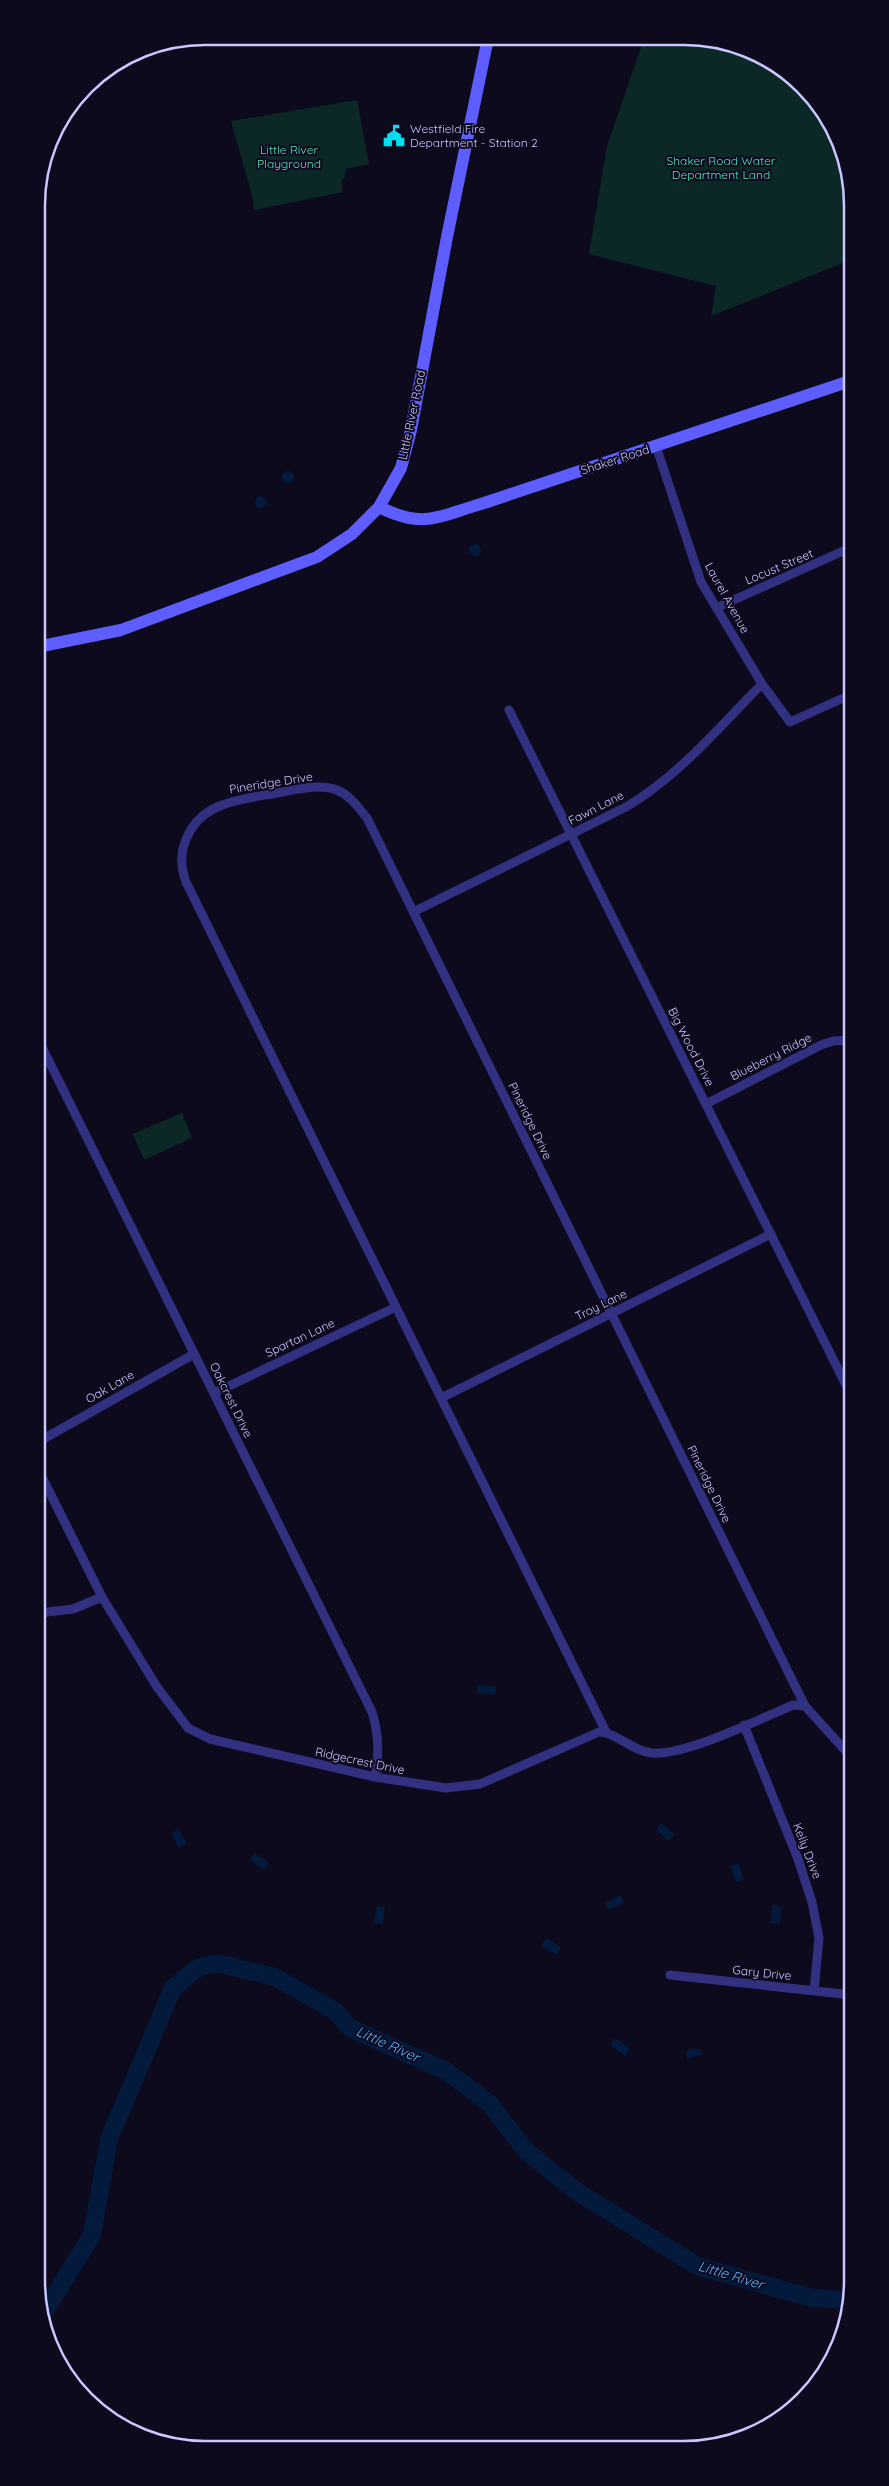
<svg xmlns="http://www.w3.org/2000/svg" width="889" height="2486" viewBox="0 0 889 2486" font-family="Quicksand,sans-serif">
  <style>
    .green { fill: #0c2826 }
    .water { fill: #041a3c }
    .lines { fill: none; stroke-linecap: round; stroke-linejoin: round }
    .river { stroke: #041a3c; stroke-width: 18 }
    .street { stroke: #313081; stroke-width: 9 }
    .secondary { stroke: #5e5dff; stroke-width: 12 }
    .labels { text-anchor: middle; stroke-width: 4; stroke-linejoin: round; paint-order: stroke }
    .poi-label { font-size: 12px; fill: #cbc6ff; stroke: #0d0a1d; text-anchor: start }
    .park-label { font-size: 12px; fill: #48e9be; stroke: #0d0a1d }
    .street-label { font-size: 12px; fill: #cbc6ff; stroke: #0d0a1d }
    .water-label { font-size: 14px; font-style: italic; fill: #54b3ff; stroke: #0d0a1d }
    .rim { fill: none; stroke: #cbc6ff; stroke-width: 2.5 }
  </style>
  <rect width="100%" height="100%" fill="#0d0a1d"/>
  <path class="green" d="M 644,39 L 717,40 L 768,59 L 803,85 L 830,121 L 849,172 L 850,260 L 711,316 L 716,286 L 589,254 L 607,146 Z
    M 357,100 L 369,164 L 345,169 L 345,178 L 341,180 L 343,192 L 254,210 L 252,195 L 231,121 Z
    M 182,1113 L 192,1138 L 144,1160 L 133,1134 Z"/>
  <path class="water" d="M282 477a6 6 0 1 1 12 0a6 6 0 1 1-12 0Z
    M255 502a6 6 0 1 1 12 0a6 6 0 1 1-12 0Z
    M469 550a6 6 0 1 1 12 0a6 6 0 1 1-12 0Z
    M 478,1685 L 496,1686 L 495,1695 L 477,1693 Z
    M 661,1823 L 675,1835 L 669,1841 L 656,1830 Z
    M 179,1829 L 187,1844 L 179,1848 L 171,1833 Z
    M 254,1853 L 269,1862 L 264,1870 L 250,1860 Z
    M 738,1863 L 744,1879 L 736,1882 L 730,1866 Z
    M 620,1895 L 624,1903 L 608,1910 L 605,1903 Z
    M 772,1905 L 781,1906 L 780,1924 L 771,1923 Z
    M 377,1906 L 385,1907 L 383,1924 L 374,1923 Z
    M 546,1938 L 561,1947 L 557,1955 L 541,1946 Z
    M 615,2038 L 630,2048 L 625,2056 L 610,2045 Z
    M 695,2048 L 702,2051 L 702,2054 L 687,2059 L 686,2051 Z"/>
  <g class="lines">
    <path class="river" d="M 41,2317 L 92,2235 L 109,2139 L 173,1988 L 196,1969 L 216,1963 L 275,1977 L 335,2011 L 350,2028 L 446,2071 L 490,2104 L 526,2151 L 576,2191 L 697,2266 L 812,2298 L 850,2300"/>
    <path class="street" d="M 656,446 L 701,582 L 762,684 L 790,722 L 850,695
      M 718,607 L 850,548
      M 509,710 L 851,1395
      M 413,912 L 626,807 C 680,775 718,728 762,684
      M 38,1039 L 372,1712 C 379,1735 379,1754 375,1777
      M 706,1104 L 821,1045 L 833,1041 L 851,1040
      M 214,1393 L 396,1307
      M 441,1398 L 771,1234
      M 38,1442 L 194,1354
      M 38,1469 L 102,1597 L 157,1687 L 188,1728 L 210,1739 L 375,1777 L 446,1788 L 480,1784 L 599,1732 C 619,1733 629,1750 652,1753 C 685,1756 760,1719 793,1705 L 805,1706
      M 39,1613 L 73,1609 L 102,1597
      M 744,1725 L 798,1859 L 812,1902 L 819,1938 L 814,1991
      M 606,1732 L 186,882 C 180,865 180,851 188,835 C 204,801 244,799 277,793 C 295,790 318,783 337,790 C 351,796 358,807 367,818 L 805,1706 L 852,1758
      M 670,1975 L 852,1995"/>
    <path class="secondary" d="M 379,507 C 424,529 436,517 481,504 L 850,381
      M 37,647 L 121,630 L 317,557 L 352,534 L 379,507 L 401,468 L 411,430 L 447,237 L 488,38"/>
  </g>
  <defs>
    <g id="civic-bare" transform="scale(1.725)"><path d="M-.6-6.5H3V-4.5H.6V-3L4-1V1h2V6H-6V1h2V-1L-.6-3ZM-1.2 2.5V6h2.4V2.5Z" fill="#00def1" stroke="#0d0a1d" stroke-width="2.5" paint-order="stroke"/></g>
  </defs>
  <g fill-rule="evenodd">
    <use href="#civic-bare" x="394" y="136"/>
  </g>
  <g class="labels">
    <g class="poi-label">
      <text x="410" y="133">Westfield Fire<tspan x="410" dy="14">Department - Station 2</tspan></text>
    </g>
    <g class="park-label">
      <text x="289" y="154">Little River<tspan x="289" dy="14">Playground</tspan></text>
      <text x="721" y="165">Shaker Road Water<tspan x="721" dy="14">Department Land</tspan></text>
    </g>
    <g class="street-label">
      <text transform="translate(412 415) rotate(-78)" y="4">Little River Road</text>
      <text transform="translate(615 460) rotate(-18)" y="4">Shaker Road</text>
      <text transform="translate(779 567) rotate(-23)" y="4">Locust Street</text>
      <text transform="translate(727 598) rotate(61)" y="4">Laurel Avenue</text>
      <text transform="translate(271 783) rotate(-9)" y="4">Pineridge Drive</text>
      <text transform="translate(596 808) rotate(-27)" y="4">Fawn Lane</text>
      <text transform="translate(691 1047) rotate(63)" y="4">Big Wood Drive</text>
      <text transform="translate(771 1057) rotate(-27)" y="4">Blueberry Ridge</text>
      <text transform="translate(530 1121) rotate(64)" y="4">Pineridge Drive</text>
      <text transform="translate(601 1305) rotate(-26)" y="4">Troy Lane</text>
      <text transform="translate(300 1338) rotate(-25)" y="4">Spartan Lane</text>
      <text transform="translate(110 1387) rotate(-30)" y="4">Oak Lane</text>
      <text transform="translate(231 1400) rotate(64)" y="4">Oakcrest Drive</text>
      <text transform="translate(709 1484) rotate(64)" y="4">Pineridge Drive</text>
      <text transform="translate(360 1761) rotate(12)" y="4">Ridgecrest Drive</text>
      <text transform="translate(807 1851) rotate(69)" y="4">Kelly Drive</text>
      <text transform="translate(762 1973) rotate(6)" y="4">Gary Drive</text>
    </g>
    <g class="water-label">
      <text transform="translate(388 2044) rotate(24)" y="5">Little River</text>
      <text transform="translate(731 2275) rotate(17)" y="5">Little River</text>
    </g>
  </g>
  <path d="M0 0H889V2486H0ZM205 45H684A160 160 0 0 1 844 205V2281A160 160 0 0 1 684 2441H205A160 160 0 0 1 45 2281V205A160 160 0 0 1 205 45Z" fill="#0d0a1d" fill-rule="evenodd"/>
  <path class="rim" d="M205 45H684A160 160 0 0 1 844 205V2281A160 160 0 0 1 684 2441H205A160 160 0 0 1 45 2281V205A160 160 0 0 1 205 45Z"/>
</svg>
